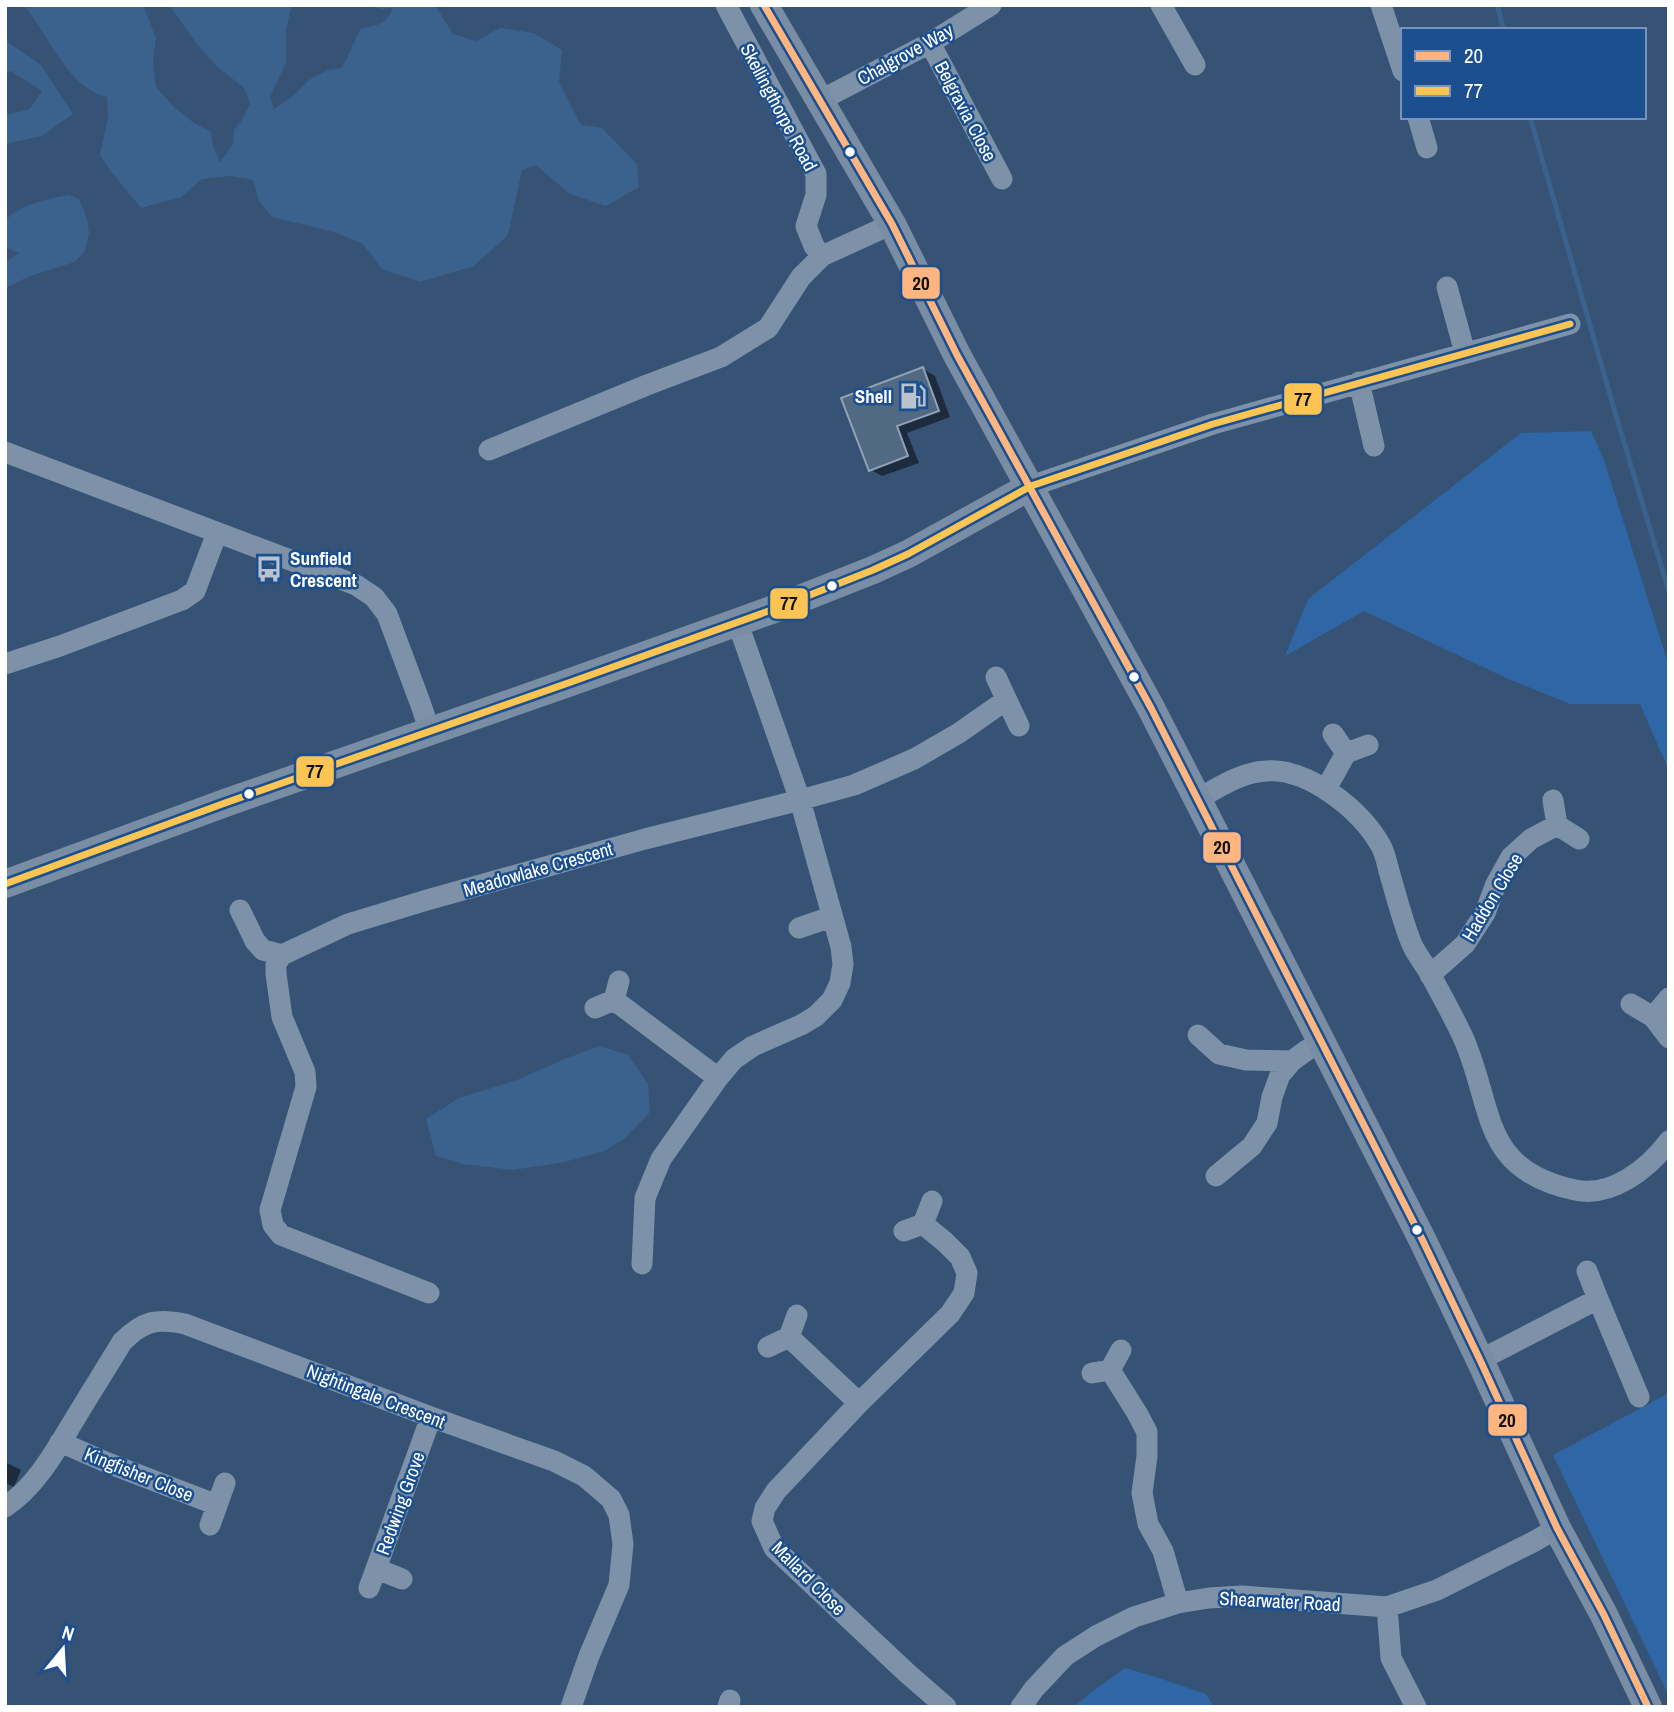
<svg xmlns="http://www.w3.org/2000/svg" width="1674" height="1712" viewBox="0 0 1674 1712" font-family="'Archivo Narrow',sans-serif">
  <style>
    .green { fill: #2f66a5 }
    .water { fill: #3b618d }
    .shadow { fill: #0007 }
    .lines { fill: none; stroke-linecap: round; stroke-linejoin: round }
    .stream { stroke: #3b618d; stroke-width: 5 }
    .building { fill: #526984; stroke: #92a2b6; stroke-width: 2 }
    .street { stroke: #7d92a8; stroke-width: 21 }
    .secondary { stroke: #798da4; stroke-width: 28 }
    .bus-1-casing { stroke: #1b4f8f; stroke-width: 12 }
    .bus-2-casing { stroke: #1b4f8f; stroke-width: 12 }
    .bus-1 { stroke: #ffb580; stroke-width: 7 }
    .bus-2 { stroke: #fcc553; stroke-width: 7 }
    .bus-dot { fill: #fff; stroke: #1b4f8f; stroke-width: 2.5 }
    .labels { text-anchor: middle; stroke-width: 5; stroke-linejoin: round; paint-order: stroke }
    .street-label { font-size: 19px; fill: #fff; stroke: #1b4f8f }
    .poi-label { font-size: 19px; font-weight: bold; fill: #fff; stroke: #1b4f8f; text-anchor: end }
    .line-badge { stroke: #1b4f8f; stroke-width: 2.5 }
    .pale-badge-label { font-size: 19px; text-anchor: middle; font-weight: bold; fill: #111 }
  </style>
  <rect width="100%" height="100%" fill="#365274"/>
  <path class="green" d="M 1591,431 L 1604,460 L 1669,666 L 1669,771 L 1640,704 L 1570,704 L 1504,677 L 1364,611 L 1285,656 L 1308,599 L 1521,433 Z
    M 1669,1393 L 1669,1696 L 1553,1455 Z
    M 1125,1668 L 1159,1678 L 1206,1694 L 1214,1707 L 1074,1707 L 1090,1693 Z"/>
  <path class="water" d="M 23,5 L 143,5 L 156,38 L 153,62 L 156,87 L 174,107 L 194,123 L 211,132 L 213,146 L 220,162 L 233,144 L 234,130 L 241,121 L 250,104 L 244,88 L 219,68 L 198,46 L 169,5 L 292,5 L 286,29 L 286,63 L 270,97 L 274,109 L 293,96 L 309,80 L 328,70 L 342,68 L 361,28 C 376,26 388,24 392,8 L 381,9 L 368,5 L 435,5 L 453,34 L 476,41 L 500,28 L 534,33 L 562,50 L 559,82 L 581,125 L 602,128 L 637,164 L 639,187 L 606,206 L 570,194 L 536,165 L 522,170 L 508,235 L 474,266 L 420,282 L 382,269 L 363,244 L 334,232 L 272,217 L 259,201 L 253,180 L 230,176 L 202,179 L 181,197 L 141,208 L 112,173 L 100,155 L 108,117 L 107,97 C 66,87 50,35 23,5 Z
    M 5,40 L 41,65 L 73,114 L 42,136 L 5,144 L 5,115 L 30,109 L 42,91 L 11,71 L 5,73 Z
    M 69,195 L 79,199 L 87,218 L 89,233 L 85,251 L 75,262 L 30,276 L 5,288 L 5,262 L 19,253 L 5,247 L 5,220 C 22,204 47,199 69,195 Z
    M 600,1046 L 628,1055 L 648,1084 L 650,1112 L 624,1139 L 604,1151 L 565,1162 L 513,1170 L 463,1164 L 436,1156 L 426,1119 L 459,1098 L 517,1080 L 567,1058 Z"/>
  <path class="shadow" d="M 923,369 L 935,376 L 950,417 L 907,433 L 919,463 L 882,476 L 871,470 Z
    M 5,1462 L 21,1470 L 14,1487 L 5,1483 Z"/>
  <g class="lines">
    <path class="stream" d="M 1497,5 L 1504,30
      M 1530,117 L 1617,419 L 1669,592"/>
  </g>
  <path class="building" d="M 923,367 L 939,411 L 897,426 L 908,456 L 869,471 L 841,398 Z"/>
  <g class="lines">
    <path class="street" d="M 726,5 L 816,174 L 816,195 L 806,226 L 814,246 L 822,256
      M 1161,5 L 1195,65
      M 1381,5 L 1403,71
      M 930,43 L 1002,179
      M 819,101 L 930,43 L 991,5
      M 1418,117 L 1427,148
      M 1447,287 L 1465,353
      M 1359,382 L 1374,446
      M 489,450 L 647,385 L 721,357 L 768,328 L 801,277 L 822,256 L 892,224
      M 5,452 L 356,585 L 374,597 L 387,614 L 421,705 L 430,732
      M 1031,486 L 1213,424 L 1570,324
      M 737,621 L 800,800 L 854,785 L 914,759 L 959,733 L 1006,700
      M 5,664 L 60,646 L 182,600 L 195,591 L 217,533
      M 996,677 L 1019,726
      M 1333,734 L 1346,753 L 1368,745
      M 1326,789 L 1346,753
      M 1198,799 C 1219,787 1242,772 1266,771 C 1309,768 1361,810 1381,846 C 1385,853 1387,863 1389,871 C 1396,895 1402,919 1411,942 C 1415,953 1424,963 1430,974 C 1441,994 1452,1014 1462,1035 C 1495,1107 1478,1169 1575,1190 C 1611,1198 1648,1169 1669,1141
      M 1553,800 L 1557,825 L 1579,839
      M 240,910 L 255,941 L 263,950 L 282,955
      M 799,928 L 831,917
      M 1430,975 L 1465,944 L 1485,913 L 1496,884 L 1511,857 L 1531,839 L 1557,825
      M 614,1000 L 718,1078
      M 1631,1004 L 1653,1017 L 1669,1038
      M 595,1008 L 614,1000 L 619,981
      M 1653,1017 L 1669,998
      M 1198,1035 L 1219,1054 L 1246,1060 L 1292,1061
      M 1216,1176 L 1252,1146 L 1267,1123 L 1272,1097 L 1280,1075 L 1292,1061 L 1307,1050 L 1322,1042
      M 923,1224 L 945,1242 L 960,1257 L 967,1273 L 964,1293 L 950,1314 L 859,1403 L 776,1491 L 765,1508 L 762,1521 L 774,1548 L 907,1673 L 946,1707
      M 904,1231 L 923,1224 L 932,1201
      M 429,1293 L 281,1235 L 273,1225 L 270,1210 L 306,1087 L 305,1072 L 282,1017 L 276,974 L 276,964 L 282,955 L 348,924 L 427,900 L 645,839 L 800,800 L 841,947 L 843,964 L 840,983 L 832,1000 L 816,1016 L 801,1025 L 753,1046 L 734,1059 L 718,1078 L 661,1159 L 645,1198 L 642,1264
      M 1598,1299 L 1639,1397
      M 789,1337 L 859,1403
      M 768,1347 L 789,1337 L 797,1315
      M 1480,1360 L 1598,1299 L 1587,1271
      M 1110,1370 L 1137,1413 L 1147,1432 L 1147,1456 L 1142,1493 L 1148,1524 L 1163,1551 L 1178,1603
      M 1092,1373 L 1110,1370 L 1121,1350
      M 60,1442 L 108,1463 L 217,1505
      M 5,1507 C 37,1486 57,1448 76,1417 C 91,1392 107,1367 122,1342 C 143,1321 156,1318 185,1324 L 431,1417 L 554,1461 L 584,1476 L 611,1499 L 619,1515 L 623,1544 L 619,1585 L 589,1656 L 571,1707
      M 210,1525 L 225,1483
      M 377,1569 L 402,1579
      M 369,1588 L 431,1417
      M 1387,1607 L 1391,1658 L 1416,1707
      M 728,1707 L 730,1700
      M 1021,1707 L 1034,1689 L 1065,1656 L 1096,1636 L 1134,1617 L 1178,1603 L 1209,1598 L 1242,1596 L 1387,1607 L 1437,1590 L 1535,1541 L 1557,1528"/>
    <path class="secondary" d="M 764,5 L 892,224 L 957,355 L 1151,708 L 1422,1239 L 1480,1360 L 1557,1528 L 1604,1615 L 1648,1707
      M 5,884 L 225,803 L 571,682 L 777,608 L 873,570 L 908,554 L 1031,486"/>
    <g class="bus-1-casing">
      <path id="bus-1" d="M 764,5 L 892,224 L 957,355 L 1151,708 L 1422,1239 L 1480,1360 L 1557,1528 L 1604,1615 L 1648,1707"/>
    </g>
    <g class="bus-2-casing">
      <path id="bus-2" d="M 5,884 L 225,803 L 571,682 L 777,608 L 873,570 L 908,554 L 1031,486 L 1213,424 L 1570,324"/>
    </g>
    <use href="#bus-1" class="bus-1"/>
    <use href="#bus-2" class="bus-2"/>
  </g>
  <defs>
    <g id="fuel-bare" transform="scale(2.1)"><path d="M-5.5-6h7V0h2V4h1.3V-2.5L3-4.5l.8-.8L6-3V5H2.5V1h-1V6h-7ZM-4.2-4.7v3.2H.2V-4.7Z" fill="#b9c2ce" stroke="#1b4f8f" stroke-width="2.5" paint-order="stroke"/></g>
    <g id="bus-bare" transform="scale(2.1)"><path d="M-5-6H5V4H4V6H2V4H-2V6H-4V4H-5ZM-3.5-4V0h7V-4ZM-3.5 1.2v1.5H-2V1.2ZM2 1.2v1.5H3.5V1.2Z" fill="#b9c2ce" stroke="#1b4f8f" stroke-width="2.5" paint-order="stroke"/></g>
  </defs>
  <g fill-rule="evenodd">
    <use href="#fuel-bare" x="913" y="396"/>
    <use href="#bus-bare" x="269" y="569"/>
  </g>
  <g class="bus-dot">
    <circle cx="850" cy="152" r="6"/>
    <circle cx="832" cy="586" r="6"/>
    <circle cx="1134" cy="677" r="6"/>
    <circle cx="249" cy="794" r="6"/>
    <circle cx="1417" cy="1230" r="6"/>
  </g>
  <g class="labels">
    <g class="street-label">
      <text transform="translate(905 54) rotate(-29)" y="7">Chalgrove Way</text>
      <text transform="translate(779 107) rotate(62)" y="7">Skellingthorpe Road</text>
      <text transform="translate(966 111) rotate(62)" y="7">Belgravia Close</text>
      <text transform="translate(538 869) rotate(-16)" y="7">Meadowlake Crescent</text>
      <text transform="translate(1492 897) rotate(-59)" y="7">Haddon Close</text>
      <text transform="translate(376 1396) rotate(21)" y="7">Nightingale Crescent</text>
      <text transform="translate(139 1474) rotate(22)" y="7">Kingfisher Close</text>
      <text transform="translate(400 1503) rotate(-70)" y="7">Redwing Grove</text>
      <text transform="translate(809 1578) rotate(45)" y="7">Mallard Close</text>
      <text transform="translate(1280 1601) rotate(3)" y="7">Shearwater Road</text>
    </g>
    <g class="poi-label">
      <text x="892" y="403">Shell</text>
      <text x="290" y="565" text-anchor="start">Sunfield<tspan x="290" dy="22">Crescent</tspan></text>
    </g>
  </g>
  <g class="line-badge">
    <rect x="901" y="266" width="40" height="34" rx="7" fill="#ffb580"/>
    <rect x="1283" y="382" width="40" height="34" rx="7" fill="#fcc553"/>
    <rect x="769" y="587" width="40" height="33" rx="7" fill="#fcc553"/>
    <rect x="295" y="755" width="40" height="33" rx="7" fill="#fcc553"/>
    <rect x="1202" y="831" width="40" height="33" rx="7" fill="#ffb580"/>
    <rect x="1487" y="1403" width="41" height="34" rx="7" fill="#ffb580"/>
  </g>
  <g class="pale-badge-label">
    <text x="921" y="290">20</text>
    <text x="1303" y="406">77</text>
    <text x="789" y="610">77</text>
    <text x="315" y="778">77</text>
    <text x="1222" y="854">20</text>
    <text x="1507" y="1427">20</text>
  </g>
  <rect width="1674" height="1712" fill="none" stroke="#ffffff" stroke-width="14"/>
  <rect x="1401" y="28" width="245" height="91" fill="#1b4f8f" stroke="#7695bc" stroke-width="2"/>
  <rect x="1415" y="51" width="35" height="10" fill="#ffb580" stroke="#7695bc" stroke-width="2"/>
  <text x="1464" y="63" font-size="21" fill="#ffffff">20</text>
  <rect x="1415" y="86" width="35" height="10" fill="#fcc553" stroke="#7695bc" stroke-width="2"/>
  <text x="1464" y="98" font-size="21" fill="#ffffff">77</text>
  <g transform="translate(63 1649) rotate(18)" stroke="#1b4f8f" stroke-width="5" paint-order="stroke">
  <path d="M0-5L12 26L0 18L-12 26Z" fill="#ffffff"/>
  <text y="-10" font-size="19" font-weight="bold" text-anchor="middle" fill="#ffffff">N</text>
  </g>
</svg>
